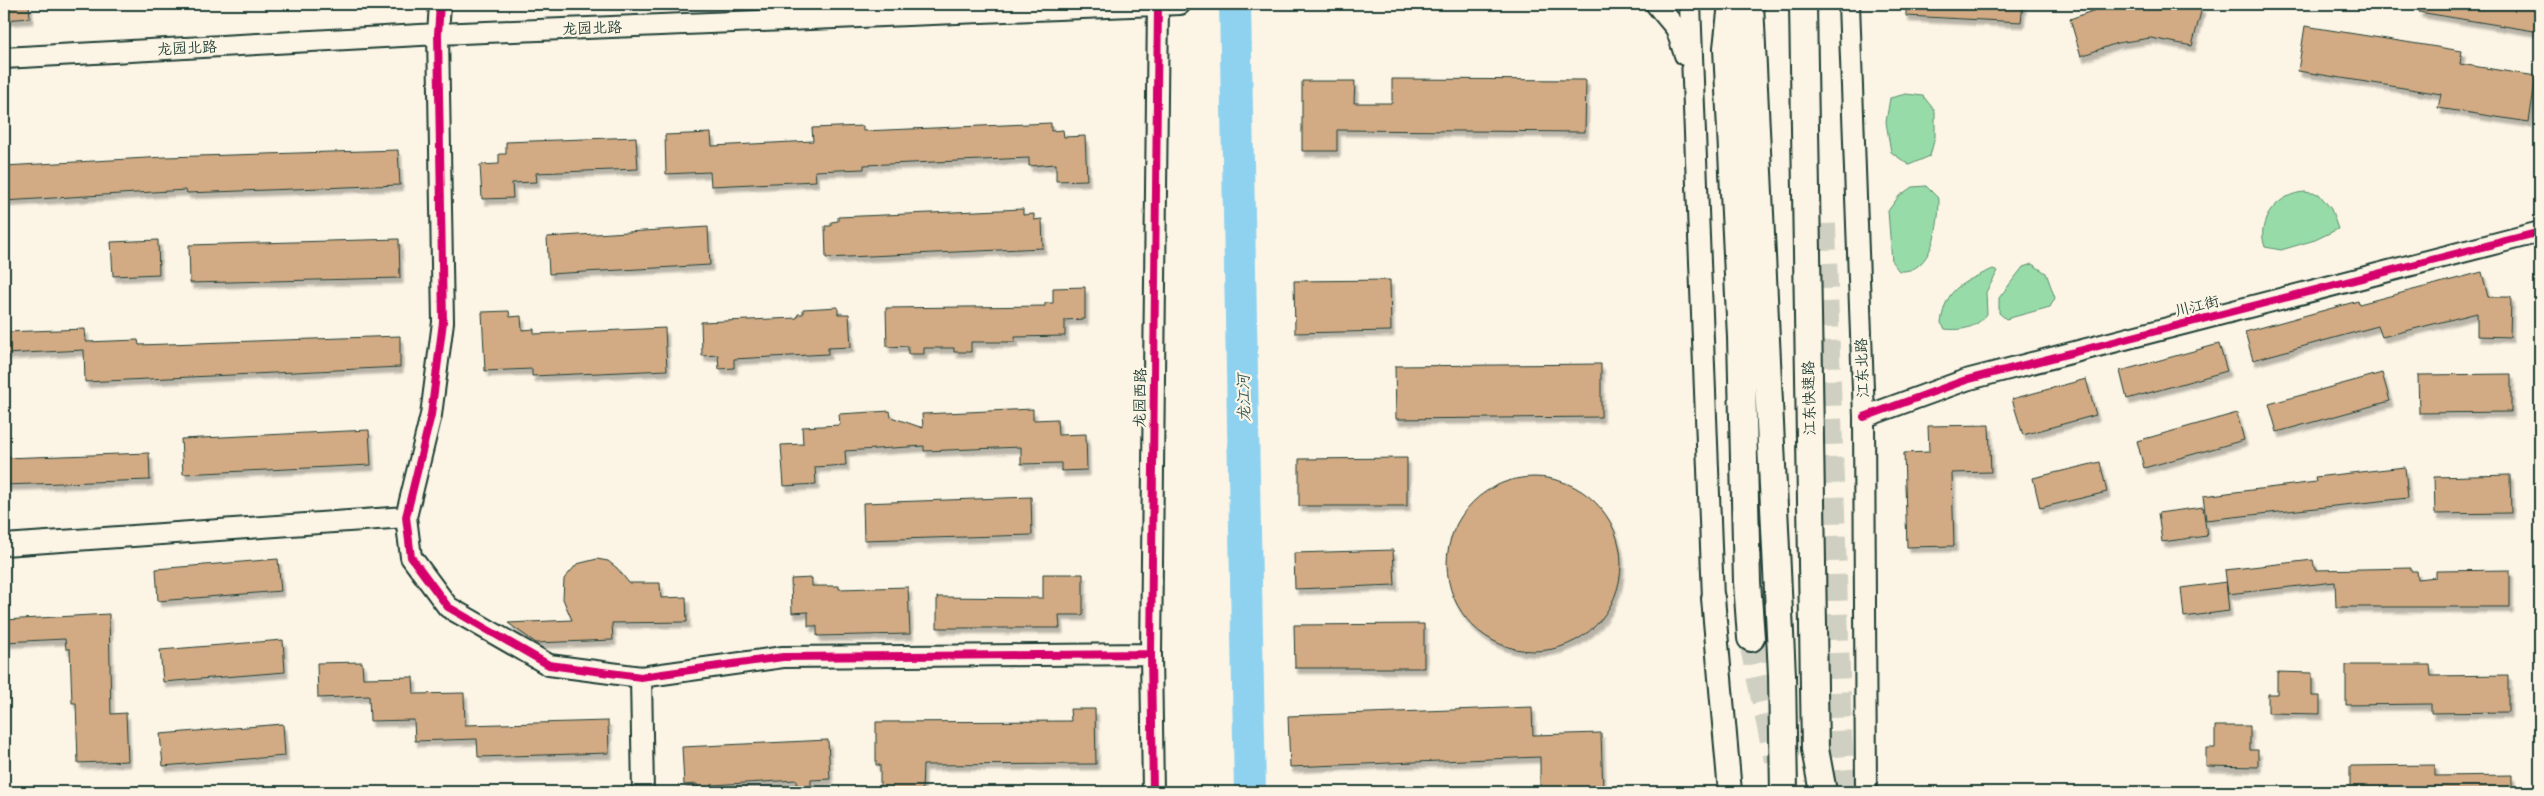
<svg xmlns="http://www.w3.org/2000/svg" width="2544" height="796" viewBox="0 0 2544 796" font-family="'Balsamiq Sans','LXGW WenKai TC',sans-serif">
  <style>
    .green { fill: #97dca8; stroke: #5b8c6e }
    .lines { fill: none; stroke-linecap: round; stroke-linejoin: round }
    .river { stroke: #8fd2f0; stroke-width: 32 }
    .building { fill: #d2aa83; stroke: #1f3d34; filter: url(#shadow) }
    .highway-tunnel { stroke: #d0d0c2; stroke-width: 26; stroke-dasharray: 26 13; stroke-linecap: butt }
    .secondary-casing { stroke: #1f3d34; stroke-width: 24 }
    .primary-casing { stroke: #1f3d34; stroke-width: 26 }
    .highway-casing { stroke: #1f3d34; stroke-width: 30 }
    .secondary { stroke: #fcf5e5; stroke-width: 20 }
    .primary { stroke: #fcf5e5; stroke-width: 22 }
    .highway { stroke: #fcf5e5; stroke-width: 26 }
    .cycleway-casing { stroke: #fcf5e5; stroke-width: 11 }
    .cycleway { stroke: #d6006c; stroke-width: 8 }
    .labels { text-anchor: middle; stroke-width: 4.5; stroke-linejoin: round; paint-order: stroke }
    .street-label { font-size: 15px; fill: #1f3d34; stroke: #fcf5e5 }
    .water-label { font-size: 16px; font-style: italic; fill: #355b5a; stroke: #fcf5e5 }
  </style>
  <defs>
    <filter id="shadow"><feDropShadow dx="3" dy="5.5" stdDeviation="1" flood-color="#0004"/></filter>
  </defs>
  <rect width="100%" height="100%" fill="#fcf5e5"/>
  <filter id="ink" filterUnits="userSpaceOnUse"><feTurbulence type="fractalNoise" baseFrequency=".02" numOctaves="2"/><feDisplacementMap in="SourceGraphic" scale="10" xChannelSelector="R" yChannelSelector="G"/><feConvolveMatrix kernelMatrix="1 2 1 2 8 2 1 2 1" color-interpolation-filters="sRGB"/></filter>
  <g filter="url(#ink)">
    <path class="green" d="M 1906,94 L 1923,96 L 1935,111 L 1935,137 L 1930,156 L 1909,165 L 1891,152 L 1886,122 L 1890,98 Z
      M 1926,186 L 1939,199 C 1939,224 1933,274 1899,271 L 1892,262 L 1888,211 L 1899,196 L 1912,187 Z
      M 2305,192 L 2319,194 L 2331,209 L 2338,229 L 2315,240 L 2281,250 L 2265,247 C 2255,220 2279,193 2305,192 Z
      M 2032,264 L 2046,273 L 2055,298 L 2050,307 L 2006,319 L 1999,313 L 1999,298 L 2023,267 Z
      M 1993,269 L 1998,271 L 1986,292 L 1987,314 C 1976,328 1962,331 1945,329 L 1941,323 C 1946,287 1962,283 1993,269 Z"/>
    <g class="lines">
      <path class="river" d="M 1235,4 L 1250,792"/>
    </g>
    <path class="building" d="M 4,4 L 29,4 L 30,18 L 4,20 Z
      M 1906,4 L 2023,4 L 2021,22 L 1906,16 Z
      M 2112,4 L 2185,4 L 2202,8 L 2192,46 L 2151,38 L 2117,43 L 2081,56 L 2070,19 Z
      M 2420,4 L 2537,4 L 2540,6 L 2540,32 L 2419,12 Z
      M 2305,26 L 2462,51 L 2460,64 L 2536,76 L 2529,122 L 2438,108 L 2441,94 L 2298,71 Z
      M 1392,79 L 1586,80 L 1585,132 L 1337,130 L 1337,151 L 1302,151 L 1302,81 L 1355,81 L 1354,103 L 1392,103 Z
      M 1051,123 L 1051,131 L 1063,130 L 1064,137 L 1085,136 L 1087,180 L 1056,181 L 1056,164 L 1029,166 L 1029,158 L 864,165 L 864,169 L 815,171 L 816,181 L 711,186 L 710,172 L 666,174 L 665,135 L 711,133 L 712,146 L 813,141 L 812,128 L 863,126 L 863,131 Z
      M 636,137 L 638,169 L 536,173 L 537,182 L 512,183 L 513,198 L 482,199 L 480,165 L 499,164 L 499,154 L 506,154 L 506,142 Z
      M 398,150 L 400,185 L 187,193 L 186,190 L 4,201 L 4,166 L 165,157 Z
      M 1023,209 L 1023,215 L 1034,214 L 1034,220 L 1042,219 L 1043,248 L 826,258 L 825,226 L 831,226 L 831,222 L 838,221 L 838,217 Z
      M 708,227 L 710,265 L 549,274 L 547,237 Z
      M 399,239 L 400,278 L 190,283 L 189,245 Z
      M 158,240 L 159,274 L 113,276 L 111,242 Z
      M 2482,272 L 2488,297 L 2511,297 L 2510,337 L 2477,336 L 2477,313 L 2382,337 L 2378,326 L 2253,360 L 2245,332 L 2358,301 L 2359,304 Z
      M 1390,280 L 1391,331 L 1295,333 L 1294,281 Z
      M 1085,287 L 1085,319 L 1065,320 L 1065,336 L 1015,337 L 1015,342 L 971,342 L 971,352 L 954,352 L 954,348 L 924,348 L 924,354 L 908,354 L 908,346 L 887,347 L 886,308 L 1045,306 L 1045,303 L 1053,303 L 1053,288 Z
      M 838,307 L 838,314 L 849,314 L 851,347 L 828,348 L 828,354 L 734,359 L 734,368 L 719,369 L 718,355 L 702,356 L 701,322 L 797,318 L 798,314 L 803,314 L 803,309 Z
      M 509,311 L 510,317 L 521,316 L 522,330 L 534,329 L 534,334 L 665,328 L 667,370 L 532,376 L 532,369 L 485,371 L 482,312 Z
      M 85,329 L 86,342 L 138,340 L 139,345 L 400,336 L 400,367 L 85,382 L 84,350 L 4,354 L 4,332 Z
      M 2219,344 L 2227,371 L 2127,399 L 2120,371 Z
      M 1601,364 L 1601,417 L 1396,419 L 1395,366 Z
      M 2382,373 L 2390,401 L 2277,432 L 2269,404 Z
      M 2511,374 L 2511,412 L 2419,413 L 2418,375 Z
      M 2086,379 L 2096,415 L 2023,435 L 2012,399 Z
      M 1033,409 L 1033,420 L 1057,419 L 1058,435 L 1086,434 L 1087,470 L 1061,471 L 1061,463 L 1021,464 L 1021,447 L 924,451 L 924,446 L 845,451 L 846,465 L 815,467 L 816,484 L 784,486 L 781,445 L 803,444 L 802,427 L 840,425 L 839,414 L 890,411 L 891,417 L 923,428 L 922,414 Z
      M 2237,413 L 2244,440 L 2144,468 L 2137,441 Z
      M 1989,425 L 1991,472 L 1952,473 L 1954,546 L 1907,547 L 1904,453 L 1929,452 L 1928,426 Z
      M 369,430 L 371,465 L 183,474 L 181,439 Z
      M 149,453 L 150,480 L 4,485 L 4,458 Z
      M 1407,458 L 1407,506 L 1299,506 L 1299,459 Z
      M 2100,462 L 2107,492 L 2040,508 L 2033,478 Z
      M 2405,467 L 2408,498 L 2206,520 L 2203,496 L 2316,482 L 2315,477 Z
      M 2510,475 L 2511,513 L 2435,514 L 2434,477 Z
      M1447 564a87 87 0 1 1 174 0a87 87 0 1 1-174 0Z
      M 1031,497 L 1032,535 L 864,540 L 863,503 Z
      M 2203,507 L 2207,536 L 2162,542 L 2158,513 Z
      M 1393,550 L 1395,585 L 1295,589 L 1294,553 Z
      M 278,559 L 281,591 L 158,601 L 156,569 Z
      M 597,559 L 608,561 L 617,568 L 629,583 L 660,583 L 661,598 L 686,597 L 687,622 L 612,623 L 613,640 L 536,643 L 508,623 L 572,620 L 563,599 L 564,579 L 577,564 Z
      M 2313,560 L 2315,570 L 2411,568 L 2411,571 L 2417,571 L 2418,579 L 2436,577 L 2436,571 L 2510,570 L 2510,607 L 2336,607 L 2335,582 L 2228,594 L 2225,570 Z
      M 1043,574 L 1083,574 L 1083,615 L 1059,615 L 1060,628 L 937,628 L 937,597 L 1043,598 Z
      M 812,578 L 812,586 L 839,586 L 839,589 L 908,587 L 910,634 L 817,636 L 817,626 L 808,626 L 808,612 L 792,613 L 791,579 Z
      M 2226,582 L 2229,611 L 2184,617 L 2181,588 Z
      M 109,614 L 111,714 L 126,713 L 128,761 L 78,763 L 76,703 L 72,703 L 70,649 L 66,649 L 65,639 L 4,642 L 4,620 Z
      M 1424,624 L 1424,668 L 1295,668 L 1294,625 Z
      M 283,640 L 285,672 L 163,682 L 160,650 Z
      M 362,662 L 363,678 L 413,677 L 414,694 L 464,693 L 465,725 L 608,721 L 609,753 L 478,757 L 477,739 L 415,741 L 414,720 L 370,721 L 369,696 L 318,698 L 317,663 Z
      M 2346,665 L 2430,665 L 2431,676 L 2508,675 L 2508,712 L 2431,713 L 2431,704 L 2346,705 Z
      M 2277,672 L 2312,673 L 2312,696 L 2320,696 L 2320,714 L 2268,713 L 2268,694 L 2277,694 Z
      M 1532,707 L 1533,735 L 1601,733 L 1603,792 L 1540,792 L 1540,757 L 1290,767 L 1288,716 Z
      M 1070,709 L 1095,709 L 1096,764 L 923,765 L 922,792 L 880,792 L 880,765 L 876,765 L 876,722 L 1071,721 Z
      M 283,724 L 285,756 L 163,766 L 160,734 Z
      M 2215,726 L 2250,726 L 2250,750 L 2258,750 L 2258,767 L 2206,766 L 2206,748 L 2215,748 Z
      M 828,740 L 830,779 L 811,780 L 811,788 L 797,789 L 797,780 L 711,785 L 712,792 L 698,792 L 697,784 L 684,785 L 682,747 Z
      M 2435,765 L 2435,776 L 2512,775 L 2512,792 L 2350,792 L 2350,766 Z"/>
    <g class="lines">
      <path class="highway-tunnel" d="M 1823,224 L 1839,735 L 1844,792
        M 1751,638 L 1777,760"/>
      <g class="secondary-casing">
        <path id="secondary" d="M 440,4 L 438,34 L 443,322 L 431,415 L 406,517 L 411,557 L 448,607 L 549,665 L 641,677 L 783,657 L 1151,654
          M 1656,4 L 1676,28 L 1685,55
          M 1690,4 L 1713,598
          M 1849,4 L 1864,417 L 1866,792
          M 4,58 L 438,34 L 1180,4
          M 1864,417 L 1966,380 L 2540,232
          M 4,545 L 406,517
          M 641,677 L 643,792
          M 1153,792 L 1151,654 L 1158,4"/>
      </g>
      <g class="primary-casing">
        <path id="primary" d="M 1713,598 L 1730,792"/>
      </g>
      <g class="highway-casing">
        <path id="highway" d="M 1732,4 L 1727,48 L 1741,337 L 1747,582 L 1751,638
          M 1750,4 L 1782,675 L 1784,792
          M 1803,4 L 1815,749 L 1823,792"/>
      </g>
      <use href="#secondary" class="secondary"/>
      <use href="#primary" class="primary"/>
      <use href="#highway" class="highway"/>
      <g class="cycleway-casing">
        <path id="cycleway" d="M 440,4 L 438,34 L 443,322 L 431,415 L 406,517 L 411,557 L 448,607 L 549,665 L 641,677 L 783,657 L 1151,654
          M 1864,417 L 1966,380 L 2540,232
          M 1153,792 L 1151,654 L 1158,4"/>
      </g>
      <use href="#cycleway" class="cycleway"/>
    </g>
  </g>
  <g class="labels">
    <g class="street-label">
      <text transform="translate(592 28) rotate(-2)" y="5">龙园北路</text>
      <text transform="translate(187 48) rotate(-3)" y="5">龙园北路</text>
      <text transform="translate(2197 306) rotate(-14)" y="5">川江街</text>
      <text transform="translate(1862 368) rotate(-92)" y="5">江东北路</text>
      <text transform="translate(1140 398) rotate(-89)" y="5">龙园西路</text>
      <text transform="translate(1809 398) rotate(-91)" y="5">江东快速路</text>
    </g>
    <g class="water-label">
      <text transform="translate(1243 398) rotate(-91)" y="6">龙江河</text>
    </g>
  </g>
  <rect width="2544" height="796" fill="none" stroke="#fcf5e5" stroke-width="20"/>
  <rect x="10" y="10" width="2524" height="776" fill="none" stroke="#1f3d34" stroke-width="2" filter="url(#ink)"/>
</svg>
